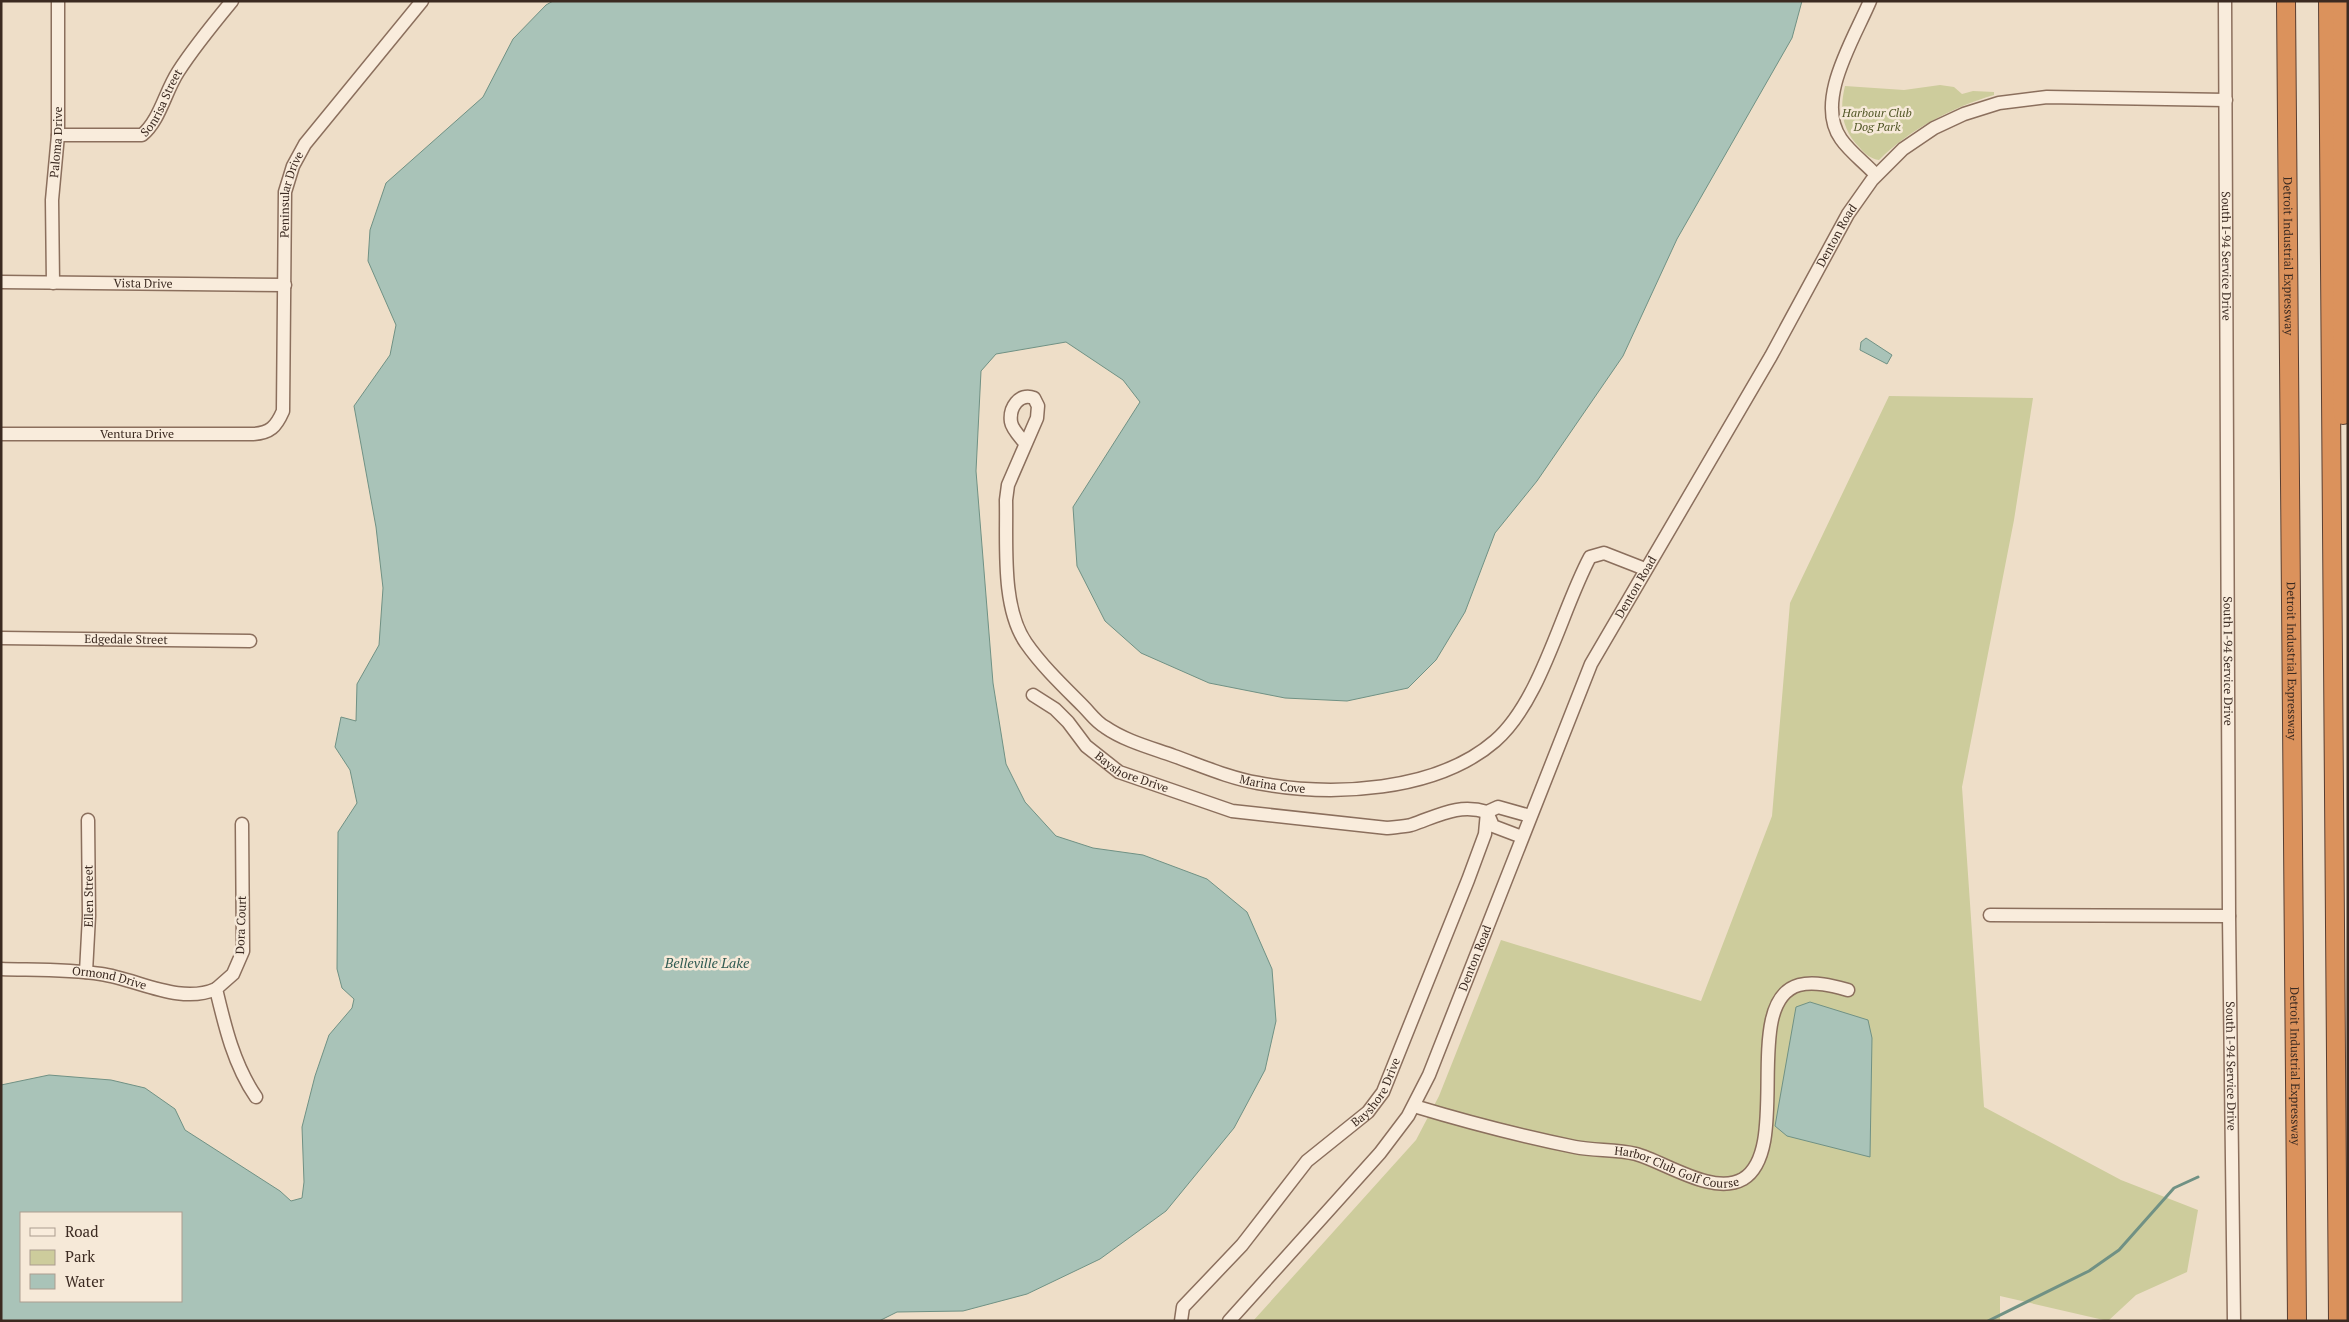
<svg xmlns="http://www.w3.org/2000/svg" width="2349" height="1322" viewBox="0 0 2349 1322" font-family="'PT Serif',serif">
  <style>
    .green { fill: #cdcc9c }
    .water { fill: #a9c3b8; stroke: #709184; fill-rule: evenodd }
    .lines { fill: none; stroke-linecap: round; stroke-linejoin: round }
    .stream { stroke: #709184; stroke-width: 3 }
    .minor-casing { stroke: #8b6f5d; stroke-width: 15 }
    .highway-casing { stroke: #593e31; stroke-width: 20 }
    .minor { stroke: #f9ecdc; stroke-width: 12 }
    .highway { stroke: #db925c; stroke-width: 18 }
    .labels { text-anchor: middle; stroke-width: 5; stroke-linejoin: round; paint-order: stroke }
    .street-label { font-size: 12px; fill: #3b2a21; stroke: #f6e9d8 }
    .park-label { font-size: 12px; font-style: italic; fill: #525727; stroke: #f6e9d8 }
    .water-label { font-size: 14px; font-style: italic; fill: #305b52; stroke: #f6e9d8 }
  </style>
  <rect width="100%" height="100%" fill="#eedec8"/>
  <path class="green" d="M 1940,85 L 1954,87 L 1962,94 L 1973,91 L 1994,92 L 1994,95 C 1953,107 1910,129 1879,160 C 1871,159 1865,154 1860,148 C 1842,130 1839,110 1845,86 L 1904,90 Z
    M 1889,396 L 2033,398 L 2014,520 L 1962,787 L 1984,1107 L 2121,1180 L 2198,1210 L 2187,1272 L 2136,1295 L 2108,1321 L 2000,1296 L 2000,1321 L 1253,1321 L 1416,1140 L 1439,1096 L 1501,940 L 1701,1001 L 1772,816 L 1790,603 Z"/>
  <path class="water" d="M 553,1 L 1802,1 L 1792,38 L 1677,239 L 1623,356 L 1537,481 L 1495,533 L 1465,612 L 1436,660 L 1408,688 L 1347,701 L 1285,698 L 1209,683 L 1141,653 L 1105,621 L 1077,566 L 1073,507 L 1140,402 L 1123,380 L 1066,342 L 996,354 L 981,371 L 976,471 L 993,683 L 1006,764 L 1025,802 L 1056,836 L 1093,848 L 1143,855 L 1207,879 L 1247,912 L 1272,969 L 1276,1021 L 1265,1070 L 1234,1128 L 1166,1211 L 1100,1259 L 1027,1294 L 963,1311 L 897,1312 L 879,1321 L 1,1321 L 1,1085 L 49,1075 L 111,1080 L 145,1088 L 175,1109 L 185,1130 L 280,1191 L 291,1201 L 302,1198 L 304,1182 L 302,1127 L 315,1076 L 329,1035 L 352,1008 L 354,999 L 342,988 L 337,969 L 338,832 L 357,803 L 350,770 L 335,747 L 341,717 L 356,721 L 357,684 L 379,645 L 383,588 L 376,527 L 354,406 L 390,355 L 396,325 L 368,261 L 370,230 L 386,183 L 483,97 L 513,39 L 546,5 ZM 21,1213 L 181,1213 L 181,1301 L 21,1301 Z
    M 1866,338 L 1892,355 L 1887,364 L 1860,350 L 1861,342 Z
    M 1810,1002 L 1868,1020 L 1872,1038 L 1870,1157 L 1787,1136 L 1775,1126 L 1796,1007 Z"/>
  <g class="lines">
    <path class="stream" d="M 1988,1321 L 2089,1271 L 2119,1250 L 2174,1188 L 2198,1177"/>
    <g class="minor-casing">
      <g id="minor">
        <path d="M 1870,1 C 1854,39 1814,101 1841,139 C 1850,152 1865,163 1876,175"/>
        <path id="s1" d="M 2225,1 L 2229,916 L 2234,1321"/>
        <path id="s2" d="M 58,135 L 142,135 C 160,120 165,92 178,72 C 194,47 213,24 232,1"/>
        <path id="s3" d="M 1,282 L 285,285"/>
        <path id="s4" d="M 53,283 L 52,200 L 58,135 L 58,1"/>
        <path id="s5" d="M 1,434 L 253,434 C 270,433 276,427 283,411 L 285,192 L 293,166 L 305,144 L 422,1"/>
        <path id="s6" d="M 1025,443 C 1020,437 1012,429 1011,422 C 1009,408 1019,392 1034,398 L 1038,406 L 1037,418 L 1008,485 L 1006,500 C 1007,543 1001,607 1026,643 C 1042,666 1063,686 1083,706 C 1090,713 1096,722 1105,727 C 1125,741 1152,748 1174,756 C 1202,766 1229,778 1258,783 C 1332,797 1436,792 1495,741 C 1541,701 1561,611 1590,557 L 1604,553 L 1645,569"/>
        <path id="s7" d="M 1,638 L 250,641"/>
        <path id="s8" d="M 1033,695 L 1055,709 L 1068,722 L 1086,746 L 1119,772 L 1232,811 L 1387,828 C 1394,827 1403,827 1411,825 C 1438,816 1458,803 1487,812 L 1498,807 L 1530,816"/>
        <path d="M 1487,812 L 1493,826 L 1522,837"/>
        <path d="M 242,824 L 243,951 L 233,974 L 216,989 C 225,1027 234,1065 256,1097"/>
        <path d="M 1990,915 L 2229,916"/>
        <path id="s9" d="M 1,969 C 34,970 68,969 101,974 C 137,979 180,1005 216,989"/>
        <path id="s10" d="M 86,972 L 89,916 L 88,820"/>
        <path id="s11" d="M 1414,1106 C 1467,1122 1521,1136 1575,1147 C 1595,1151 1616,1149 1636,1154 C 1665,1162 1713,1196 1743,1179 C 1793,1149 1740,1001 1799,985 C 1815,981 1833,986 1848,990"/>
        <path id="s12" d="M 1181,1321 L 1183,1307 L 1242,1245 L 1307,1161 L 1368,1112 L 1383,1092 L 1468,880 L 1485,834 L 1487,812"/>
        <path id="s13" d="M 1229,1321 L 1380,1153 L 1408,1116 L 1429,1075 L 1591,664 L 1771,356 L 1848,214 L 1872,180 L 1903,149 L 1934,128 L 1964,114 L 1999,103 L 2047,97 L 2226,100"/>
      </g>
    </g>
    <g class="highway-casing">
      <g id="highway">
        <path id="s14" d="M 2286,1 L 2297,1321"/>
        <path d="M 2328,1 L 2338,1321"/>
        <path d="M 2342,1 L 2343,415"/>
      </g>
    </g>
    <use href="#minor" class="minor"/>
    <use href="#highway" class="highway"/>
  </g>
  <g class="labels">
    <g class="street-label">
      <text dy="4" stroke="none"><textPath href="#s2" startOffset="122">Sonrisa Street</textPath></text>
      <text dy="4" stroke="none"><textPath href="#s4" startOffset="141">Paloma Drive</textPath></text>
      <text dy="4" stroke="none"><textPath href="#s5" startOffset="510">Peninsular Drive</textPath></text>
      <text dy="4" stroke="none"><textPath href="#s13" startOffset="1254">Denton Road</textPath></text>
      <text dy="4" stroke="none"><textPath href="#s1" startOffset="255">South I-94 Service Drive</textPath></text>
      <text dy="4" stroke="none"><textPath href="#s14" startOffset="255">Detroit Industrial Expressway</textPath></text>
      <text dy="4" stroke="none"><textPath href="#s3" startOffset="142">Vista Drive</textPath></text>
      <text dy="4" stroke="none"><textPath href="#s5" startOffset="136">Ventura Drive</textPath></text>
      <text dy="4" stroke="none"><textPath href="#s13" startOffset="849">Denton Road</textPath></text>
      <text dy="4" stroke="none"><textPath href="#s7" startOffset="125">Edgedale Street</textPath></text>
      <text dy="4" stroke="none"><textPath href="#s1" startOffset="660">South I-94 Service Drive</textPath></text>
      <text dy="4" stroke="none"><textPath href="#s14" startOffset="660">Detroit Industrial Expressway</textPath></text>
      <text dy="4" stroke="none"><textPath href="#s8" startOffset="128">Bayshore Drive</textPath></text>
      <text dy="4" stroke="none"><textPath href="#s6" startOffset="615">Marina Cove</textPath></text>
      <text dy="4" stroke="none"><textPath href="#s10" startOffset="76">Ellen Street</textPath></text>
      <text transform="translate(241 925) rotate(-88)" y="4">Dora Court</text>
      <text dy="4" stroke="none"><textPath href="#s13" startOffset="444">Denton Road</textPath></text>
      <text dy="4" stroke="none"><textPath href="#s9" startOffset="109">Ormond Drive</textPath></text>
      <text dy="4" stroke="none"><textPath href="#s1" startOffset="1065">South I-94 Service Drive</textPath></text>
      <text dy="4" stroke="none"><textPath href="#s14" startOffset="1065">Detroit Industrial Expressway</textPath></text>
      <text dy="4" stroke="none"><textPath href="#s12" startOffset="305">Bayshore Drive</textPath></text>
      <text dy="4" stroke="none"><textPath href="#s11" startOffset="271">Harbor Club Golf Course</textPath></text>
    </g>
    <g class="park-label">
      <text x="1877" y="117">Harbour Club<tspan x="1877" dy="14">Dog Park</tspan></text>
    </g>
    <g class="water-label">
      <text x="707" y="968">Belleville Lake</text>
    </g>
  </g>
  <rect width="2349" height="1322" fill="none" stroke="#3b2a21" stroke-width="5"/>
  <rect x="20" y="1212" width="162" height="90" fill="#f6e9d8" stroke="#ab9d8f"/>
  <rect x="30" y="1228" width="25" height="8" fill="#f9ecdc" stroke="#ab9d8f"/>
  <text x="65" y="1237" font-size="15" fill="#3b2a21">Road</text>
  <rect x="30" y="1250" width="25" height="15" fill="#cdcc9c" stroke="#ab9d8f"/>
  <text x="65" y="1262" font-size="15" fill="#3b2a21">Park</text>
  <rect x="30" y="1274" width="25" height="15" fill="#a9c3b8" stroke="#ab9d8f"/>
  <text x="65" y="1287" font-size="15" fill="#3b2a21">Water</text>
</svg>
